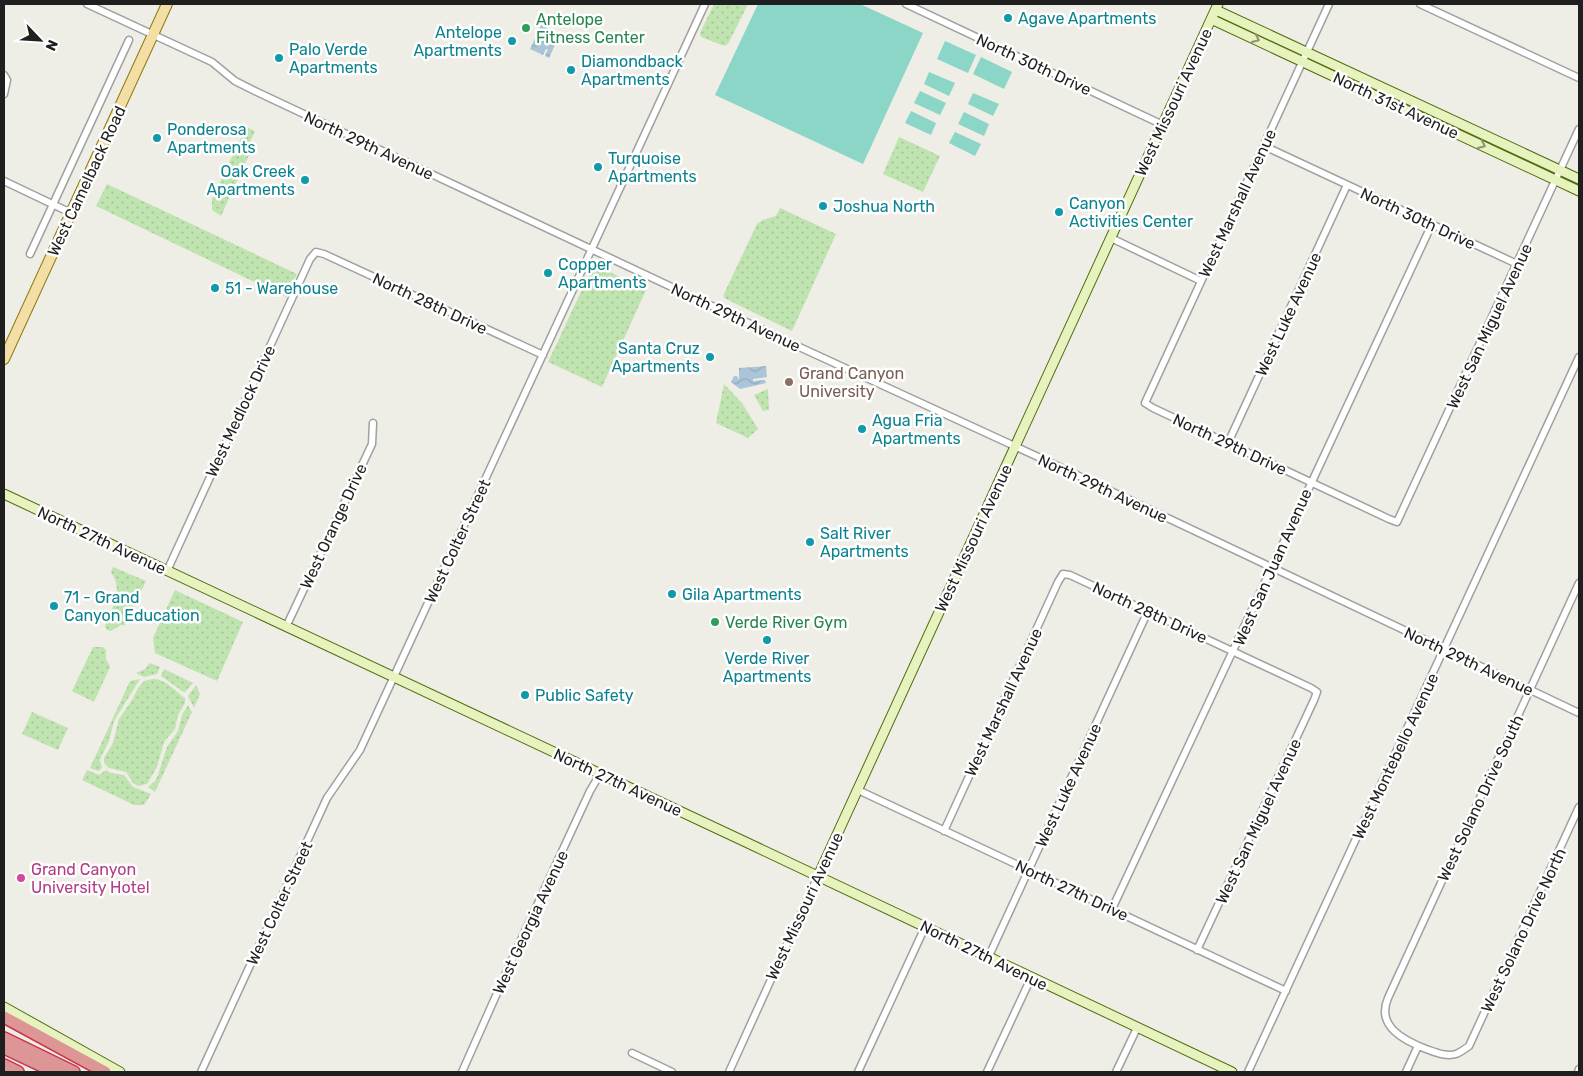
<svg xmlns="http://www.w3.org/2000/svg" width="1583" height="1076" viewBox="0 0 1583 1076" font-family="Rubik,sans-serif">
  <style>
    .grass { fill: url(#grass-dots) }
    .pitch { fill: #8bd6c6 }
    .water { fill: url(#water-waves) }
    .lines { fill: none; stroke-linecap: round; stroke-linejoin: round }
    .street-casing { stroke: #a0a0a0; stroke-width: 9 }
    .secondary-casing { stroke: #516c0f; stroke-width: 11 }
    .primary-casing { stroke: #8b780e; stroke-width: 12 }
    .highway-casing { stroke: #ca354e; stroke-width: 14 }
    .street { stroke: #fff; stroke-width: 6 }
    .secondary { stroke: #e7f3bf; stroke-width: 9 }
    .primary { stroke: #f3dfa6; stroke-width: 10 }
    .highway { stroke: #de9595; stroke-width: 11 }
    .oneway { stroke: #8d9477 }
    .culture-dot { fill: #0f9aa8; stroke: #fff; stroke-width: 2 }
    .leisure-dot { fill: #2e9e5b; stroke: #fff; stroke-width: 2 }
    .education-dot { fill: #8d6e63; stroke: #fff; stroke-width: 2 }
    .hotel-dot { fill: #d1479c; stroke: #fff; stroke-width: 2 }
    .labels { text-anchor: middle; stroke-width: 5; stroke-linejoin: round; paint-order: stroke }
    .culture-label { font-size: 16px; fill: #0d838f; stroke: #fff; text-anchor: start }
    .leisure-label { font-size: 16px; fill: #27864d; stroke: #fff; text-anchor: start }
    .street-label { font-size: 16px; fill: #1f1f1f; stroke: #fff }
    .education-label { font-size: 16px; fill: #785e54; stroke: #fff; text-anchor: start }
    .hotel-label { font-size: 16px; fill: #b23c85; stroke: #fff; text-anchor: start }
  </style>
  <defs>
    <pattern id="grass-dots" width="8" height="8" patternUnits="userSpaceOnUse" patternTransform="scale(1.25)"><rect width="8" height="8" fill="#c0e4b0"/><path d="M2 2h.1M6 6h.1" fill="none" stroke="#a5c397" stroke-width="1.8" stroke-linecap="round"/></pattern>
    <pattern id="water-waves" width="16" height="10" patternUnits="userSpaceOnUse" patternTransform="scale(1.25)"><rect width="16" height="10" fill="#aac5d8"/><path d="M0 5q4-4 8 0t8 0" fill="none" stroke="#92a9b9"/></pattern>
  </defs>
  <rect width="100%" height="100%" fill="#eeede6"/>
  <path class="grass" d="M 714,4 L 748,4 L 728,44 L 724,46 L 701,37 L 700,33 Z
    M 246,127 L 255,131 L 250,142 L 254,144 L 221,216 L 212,210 L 212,199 Z
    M 899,137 L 940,156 L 923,192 L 883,174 Z
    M 107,184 L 297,274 L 286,297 L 96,206 Z
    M 780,208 L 836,234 L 792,331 L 724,298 L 724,294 L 757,224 L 763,220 L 776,216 Z
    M 594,264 L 646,290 L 602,387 L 548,362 Z
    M 724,384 L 742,403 L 758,429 L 748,438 L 716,423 Z
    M 768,389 L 769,410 L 763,411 L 754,395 Z
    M 113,567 L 146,581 L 125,625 L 121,625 L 111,631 L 107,630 L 105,626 C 112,607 124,590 111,572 Z
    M 175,590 L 243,622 L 217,681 L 155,653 L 153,638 Z
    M 93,647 L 103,647 L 106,650 L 106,659 L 110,667 L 94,702 L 72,691 Z
    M 150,663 L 160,667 L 157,674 L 144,677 L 136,673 L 145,669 Z
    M 164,669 L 193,683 L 185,692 L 182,691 L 161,676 Z
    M 140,679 L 114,721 L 109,741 L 102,755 L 100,760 L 102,768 L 98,771 L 90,768 L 130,681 Z
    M 153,679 C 166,679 175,691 185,698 L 185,703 L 178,715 L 175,729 L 164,742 L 157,767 L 147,784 L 138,786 L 133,783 L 126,772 L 109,768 L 104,763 L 104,758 L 113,743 L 119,719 L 132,700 L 138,688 L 144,681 Z
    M 196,685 L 200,694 L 194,708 L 188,696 Z
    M 188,705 L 192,712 L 155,792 L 148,787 L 155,781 L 158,775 L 167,747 L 178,731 L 182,715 Z
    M 32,712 L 68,728 L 58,750 L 22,734 Z
    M 87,770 L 99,775 L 106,770 L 111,773 L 124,775 L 133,787 L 151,794 L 144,805 L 134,805 L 82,780 Z"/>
  <path class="pitch" d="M 758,4 L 860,4 L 923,33 L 863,164 L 715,95 Z
    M 945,41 L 976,55 L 968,73 L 937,59 Z
    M 981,57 L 1012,72 L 1004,89 L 973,74 Z
    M 929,72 L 955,83 L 949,96 L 924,84 Z
    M 920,91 L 946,103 L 940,115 L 914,103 Z
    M 973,93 L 999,104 L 993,116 L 968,104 Z
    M 911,111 L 936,123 L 931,135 L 905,123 Z
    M 964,112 L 989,124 L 984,136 L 958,124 Z
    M 955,132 L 981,144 L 975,156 L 949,143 Z"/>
  <path class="water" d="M 541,25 L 555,32 L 552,37 L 553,38 L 556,32 L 560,34 L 549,58 L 545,56 L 548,49 L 546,49 L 543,55 L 530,49 Z
    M 766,366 L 767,377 L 753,379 L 753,381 L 765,380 L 766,383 L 740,389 L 731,382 L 734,376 L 737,376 L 739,380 L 739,368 Z"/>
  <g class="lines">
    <g class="street-casing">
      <path id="street" d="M 87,4 L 212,62 L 235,81 L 257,92 L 795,345 L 1060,467 L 1579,713
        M 906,4 L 1163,125
        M 1329,4 L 1145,403 L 1153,408 L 1389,519 L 1397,522 L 1579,129
        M 1420,4 L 1579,78
        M 4,75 L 7,80 L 4,94
        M 1264,146 L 1517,264
        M 4,181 L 71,213
        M 1111,238 L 1201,281
        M 30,254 L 129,40
        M 1228,443 L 1347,185
        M 167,571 L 310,259 L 316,252 L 324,254 L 543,355
        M 1579,583 L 1388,998 C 1376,1026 1403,1040 1426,1049 C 1435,1052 1446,1057 1456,1054 C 1461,1052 1465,1049 1469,1046 L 1579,807
        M 286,627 L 372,444 L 373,423
        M 858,790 L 1286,991
        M 944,831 L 1058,582 L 1063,574 L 1070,575 L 1311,688 L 1317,692 L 1314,700 L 1197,950
        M 1112,909 C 1220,682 1325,452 1432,224
        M 988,958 L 1148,611
        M 632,1053 L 672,1072
        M 201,1072 L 327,798 L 360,750 L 705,4
        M 462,1072 L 514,955 L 590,791 L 600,774
        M 729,1072 L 818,876
        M 858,1072 L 925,927
        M 987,1072 L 1031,978
        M 1116,1072 L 1137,1028
        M 1248,1072 L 1579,357
        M 1406,1072 L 1418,1046
        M 1578,1072 L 1579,1069"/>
    </g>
    <g class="secondary-casing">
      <path id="secondary" d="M 1216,10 L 1579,179
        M 1211,19 L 1579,191
        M 4,494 L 752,845 L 1232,1072
        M 818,876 L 1218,4
        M 4,1007 L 120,1072"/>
    </g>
    <g class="primary-casing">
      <path id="primary" d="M 4,359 L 167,4"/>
    </g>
    <g class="highway-casing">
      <path id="highway" d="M 4,1017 L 105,1072
        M 4,1038 L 74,1072
        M 4,1048 L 55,1072
        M 4,1065 L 18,1072"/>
    </g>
    <use href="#street" class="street"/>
    <use href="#secondary" class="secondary"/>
    <use href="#primary" class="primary"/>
    <use href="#highway" class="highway"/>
  </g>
  <defs><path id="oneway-chevron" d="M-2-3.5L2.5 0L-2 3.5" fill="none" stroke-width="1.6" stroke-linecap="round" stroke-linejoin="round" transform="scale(1.25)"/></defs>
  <g class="oneway">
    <use href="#oneway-chevron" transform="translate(1256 39) rotate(25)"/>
    <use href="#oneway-chevron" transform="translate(1482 145) rotate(25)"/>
  </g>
  <g class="culture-dot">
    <circle cx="1008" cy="18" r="5"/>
    <circle cx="512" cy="41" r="5"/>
    <circle cx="279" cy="58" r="5"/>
    <circle cx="571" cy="70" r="5"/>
    <circle cx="157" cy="138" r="5"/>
    <circle cx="598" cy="167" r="5"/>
    <circle cx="305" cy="180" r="5"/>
    <circle cx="823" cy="206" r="5"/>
    <circle cx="1059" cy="212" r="5"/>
    <circle cx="548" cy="273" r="5"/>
    <circle cx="215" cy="288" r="5"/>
    <circle cx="710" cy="357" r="5"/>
    <circle cx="862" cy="429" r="5"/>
    <circle cx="810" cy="542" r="5"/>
    <circle cx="672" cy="594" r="5"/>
    <circle cx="54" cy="606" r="5"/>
    <circle cx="767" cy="640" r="5"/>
    <circle cx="525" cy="695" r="5"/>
  </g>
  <g class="leisure-dot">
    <circle cx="526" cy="28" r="5"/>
    <circle cx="715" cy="622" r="5"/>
  </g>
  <circle class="education-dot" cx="789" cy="382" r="5"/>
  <circle class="hotel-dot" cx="21" cy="878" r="5"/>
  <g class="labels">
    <g class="culture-label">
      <text x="1018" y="24">Agave Apartments</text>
      <text x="502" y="38" text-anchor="end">Antelope<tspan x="502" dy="18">Apartments</tspan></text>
      <text x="289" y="55">Palo Verde<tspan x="289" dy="18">Apartments</tspan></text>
      <text x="581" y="67">Diamondback<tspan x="581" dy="18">Apartments</tspan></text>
      <text x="167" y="135">Ponderosa<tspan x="167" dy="18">Apartments</tspan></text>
      <text x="608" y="164">Turquoise<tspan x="608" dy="18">Apartments</tspan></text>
      <text x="295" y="177" text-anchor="end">Oak Creek<tspan x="295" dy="18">Apartments</tspan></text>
      <text x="1069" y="209">Canyon<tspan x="1069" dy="18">Activities Center</tspan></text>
      <text x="833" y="212">Joshua North</text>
      <text x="558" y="270">Copper<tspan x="558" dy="18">Apartments</tspan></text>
      <text x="225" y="294">51 - Warehouse</text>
      <text x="700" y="354" text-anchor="end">Santa Cruz<tspan x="700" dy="18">Apartments</tspan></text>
      <text x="872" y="426">Agua Fria<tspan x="872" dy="18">Apartments</tspan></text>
      <text x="820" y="539">Salt River<tspan x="820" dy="18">Apartments</tspan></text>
      <text x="682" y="600">Gila Apartments</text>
      <text x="64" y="603">71 - Grand<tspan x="64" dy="18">Canyon Education</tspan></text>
      <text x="767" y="664" text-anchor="middle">Verde River<tspan x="767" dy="18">Apartments</tspan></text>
      <text x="535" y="701">Public Safety</text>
    </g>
    <g class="leisure-label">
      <text x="536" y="25">Antelope<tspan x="536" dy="18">Fitness Center</tspan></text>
      <text x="725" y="628">Verde River Gym</text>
    </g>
    <g class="street-label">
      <text transform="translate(1034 64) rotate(25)" y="6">North 30th Drive</text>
      <text transform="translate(1173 102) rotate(-65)" y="6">West Missouri Avenue</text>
      <text transform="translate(1396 105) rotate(25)" y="6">North 31st Avenue</text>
      <text transform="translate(369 145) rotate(25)" y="6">North 29th Avenue</text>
      <text transform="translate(86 181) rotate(-65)" y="6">West Camelback Road</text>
      <text transform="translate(1237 203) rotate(-65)" y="6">West Marshall Avenue</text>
      <text transform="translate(1418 218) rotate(25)" y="6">North 30th Drive</text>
      <text transform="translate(430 303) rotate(25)" y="6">North 28th Drive</text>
      <text transform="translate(1288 314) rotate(-65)" y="6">West Luke Avenue</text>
      <text transform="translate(736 317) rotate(25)" y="6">North 29th Avenue</text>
      <text transform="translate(1489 326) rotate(-65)" y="6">West San Miguel Avenue</text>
      <text transform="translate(240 411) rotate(-65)" y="6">West Medlock Drive</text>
      <text transform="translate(1230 444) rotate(25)" y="6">North 29th Drive</text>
      <text transform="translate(1103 488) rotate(25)" y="6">North 29th Avenue</text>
      <text transform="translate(333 526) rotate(-65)" y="6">West Orange Drive</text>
      <text transform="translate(973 538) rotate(-65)" y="6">West Missouri Avenue</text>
      <text transform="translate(102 540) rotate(25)" y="6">North 27th Avenue</text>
      <text transform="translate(457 541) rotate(-65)" y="6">West Colter Street</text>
      <text transform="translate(1272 567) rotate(-66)" y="6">West San Juan Avenue</text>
      <text transform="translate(1150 612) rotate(25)" y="6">North 28th Drive</text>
      <text transform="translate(1469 661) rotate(25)" y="6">North 29th Avenue</text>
      <text transform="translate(1003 702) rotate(-65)" y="6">West Marshall Avenue</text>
      <text transform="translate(1395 756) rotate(-65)" y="6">West Montebello Avenue</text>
      <text transform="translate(618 782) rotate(25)" y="6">North 27th Avenue</text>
      <text transform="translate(1068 785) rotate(-65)" y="6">West Luke Avenue</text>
      <text transform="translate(1480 798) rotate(-65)" y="6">West Solano Drive South</text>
      <text transform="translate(1258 821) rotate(-65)" y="6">West San Miguel Avenue</text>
      <text transform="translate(1072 890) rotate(25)" y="6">North 27th Drive</text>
      <text transform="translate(279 903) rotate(-65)" y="6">West Colter Street</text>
      <text transform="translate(804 906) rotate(-65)" y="6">West Missouri Avenue</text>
      <text transform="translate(530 922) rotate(-65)" y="6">West Georgia Avenue</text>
      <text transform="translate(1523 930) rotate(-65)" y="6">West Solano Drive North</text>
      <text transform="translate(984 955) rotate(26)" y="6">North 27th Avenue</text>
    </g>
    <g class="education-label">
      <text x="799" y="379">Grand Canyon<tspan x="799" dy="18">University</tspan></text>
    </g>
    <g class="hotel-label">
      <text x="31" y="875">Grand Canyon<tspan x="31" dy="18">University Hotel</tspan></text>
    </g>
  </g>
  <rect width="1583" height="1076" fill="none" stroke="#1f1f1f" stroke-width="10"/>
  <g transform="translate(40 40) rotate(115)" stroke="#ffffff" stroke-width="4" paint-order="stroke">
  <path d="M0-4L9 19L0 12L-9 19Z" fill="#1f1f1f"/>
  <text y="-8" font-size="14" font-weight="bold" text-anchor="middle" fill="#1f1f1f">N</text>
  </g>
</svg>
